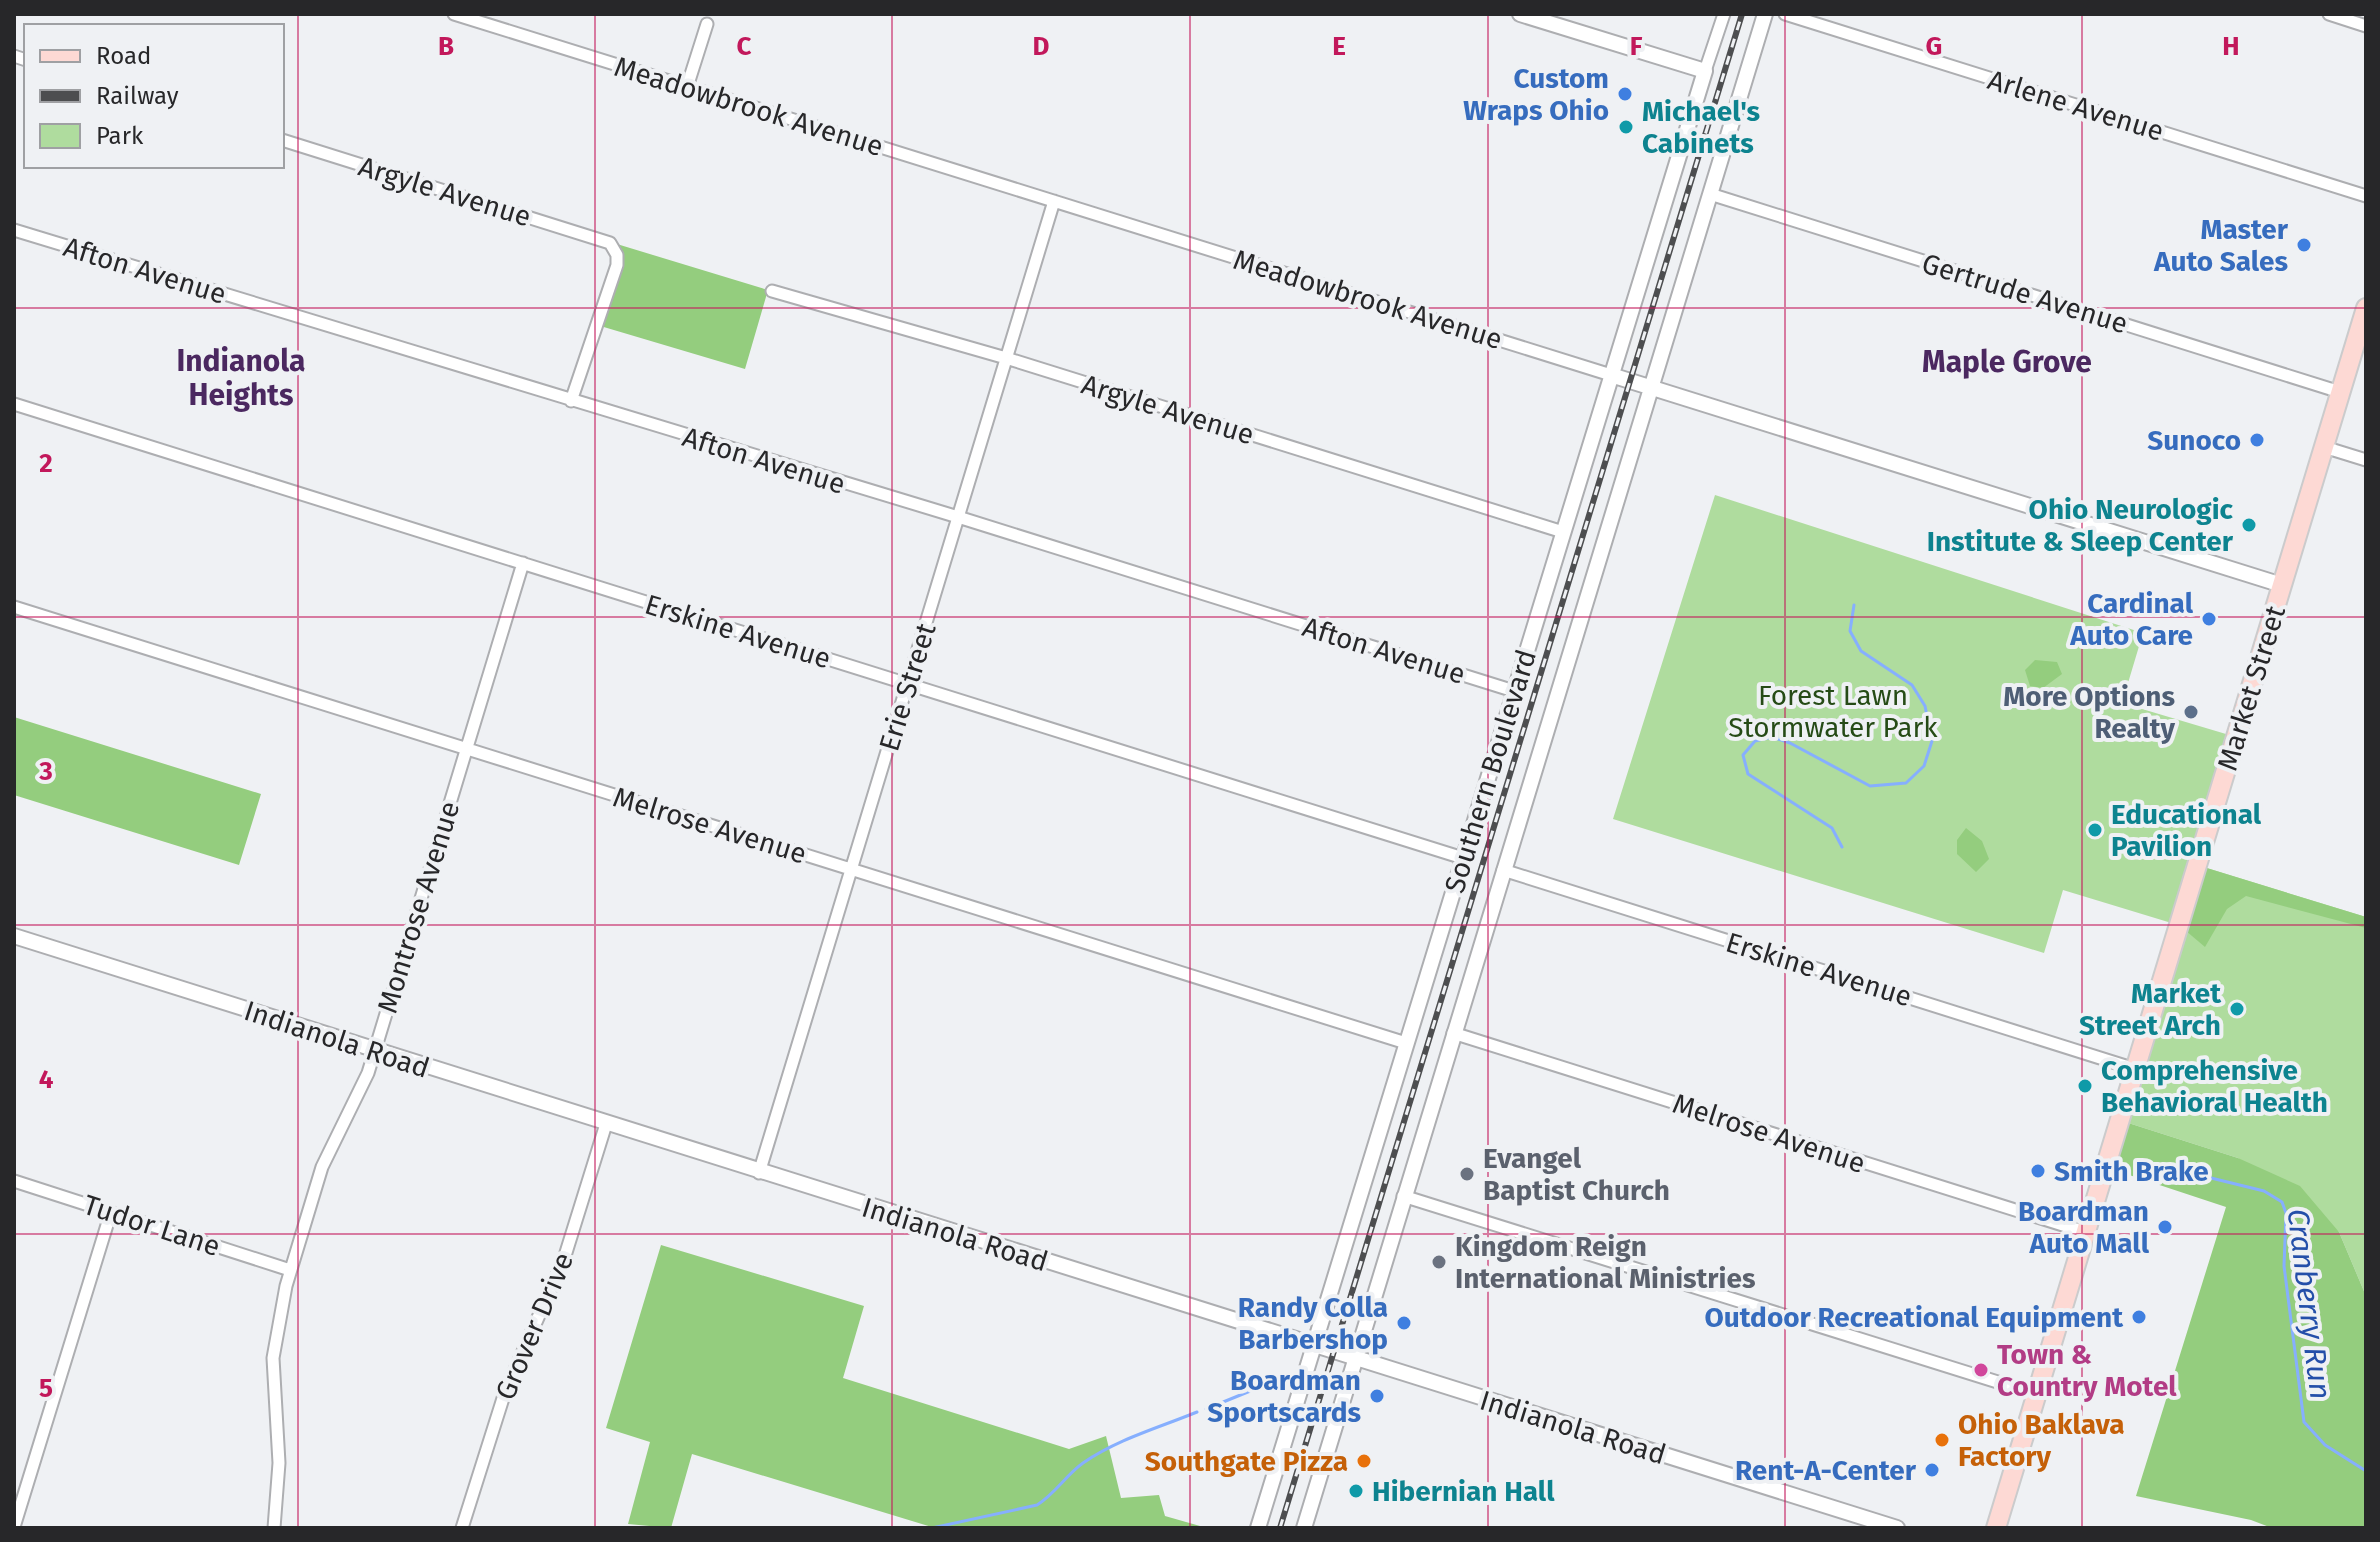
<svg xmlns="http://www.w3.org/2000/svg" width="2380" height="1542" viewBox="0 0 2380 1542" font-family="'Fira Sans',sans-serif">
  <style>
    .green { fill: #afdc9e }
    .forest { fill: #94cd7e }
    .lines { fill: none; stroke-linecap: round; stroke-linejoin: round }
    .stream { stroke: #86affe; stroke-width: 3 }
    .minor-casing { stroke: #adaeb1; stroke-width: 15 }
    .tertiary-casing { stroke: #adaeb1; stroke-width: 18 }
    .primary-casing { stroke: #cbcbcc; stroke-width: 22 }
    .minor { stroke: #fff; stroke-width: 11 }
    .tertiary { stroke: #fff; stroke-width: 14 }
    .primary { stroke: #fdd9d4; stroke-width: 18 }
    .rail-casing { stroke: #4d4e50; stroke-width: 6 }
    .rail { stroke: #eff1f4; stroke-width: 3; stroke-dasharray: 9; stroke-linecap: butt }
    .grid { fill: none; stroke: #c2185b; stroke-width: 2; stroke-opacity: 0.55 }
    .shop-dot { fill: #3f7fe0; stroke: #eff1f4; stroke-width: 3 }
    .culture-dot { fill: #0f9aa8; stroke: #eff1f4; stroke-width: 3 }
    .service-dot { fill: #5c6f8a; stroke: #eff1f4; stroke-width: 3 }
    .worship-dot { fill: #6b7280; stroke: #eff1f4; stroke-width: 3 }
    .hotel-dot { fill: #d1479c; stroke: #eff1f4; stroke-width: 3 }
    .food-dot { fill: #e8710a; stroke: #eff1f4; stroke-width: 3 }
    .labels { text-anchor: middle; stroke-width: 8; stroke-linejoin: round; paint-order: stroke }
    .shop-label { font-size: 28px; font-weight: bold; fill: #366cbe; stroke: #eff1f4; text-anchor: end }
    .street-label { font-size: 28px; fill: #272729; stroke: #eff1f4 }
    .culture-label { font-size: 28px; font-weight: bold; fill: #0d838f; stroke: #eff1f4; text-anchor: start }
    .park-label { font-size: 28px; fill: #264b16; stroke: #eff1f4 }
    .service-label { font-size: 28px; font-weight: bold; fill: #4e5e75; stroke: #eff1f4; text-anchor: end }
    .worship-label { font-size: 28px; font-weight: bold; fill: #5b616d; stroke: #eff1f4; text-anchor: start }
    .hotel-label { font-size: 28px; font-weight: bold; fill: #b23c85; stroke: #eff1f4; text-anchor: start }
    .food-label { font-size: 28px; font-weight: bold; fill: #c56008; stroke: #eff1f4; text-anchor: start }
    .neighbourhood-label { font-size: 30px; font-weight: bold; fill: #4b2860; stroke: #eff1f4 }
    .water-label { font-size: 30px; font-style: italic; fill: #244fa9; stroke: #eff1f4 }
    .grid-label { font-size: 26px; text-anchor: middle; font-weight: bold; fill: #c2185b; stroke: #eff1f4; stroke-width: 8; stroke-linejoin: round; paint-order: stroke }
  </style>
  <rect width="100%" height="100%" fill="#eff1f4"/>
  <path class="green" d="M 1715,495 L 2143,633 L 2122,703 L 2236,737 L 2197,865 L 2366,917 L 2366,1296 L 2339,1232 L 2238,1158 L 2119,1120 L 2178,925 L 2063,890 L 2044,953 L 1613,819 Z"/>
  <path class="forest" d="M 607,241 L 768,290 L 745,369 L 597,325 L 617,265 Z
    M 2035,660 L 2057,662 L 2062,674 L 2043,688 L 2030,686 L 2025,670 Z
    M 14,717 L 261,794 L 239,865 L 14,795 Z
    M 1966,828 L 1982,841 L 1989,859 L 1976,872 L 1957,854 L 1957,840 Z
    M 2197,865 L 2366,917 L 2366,928 L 2246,896 L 2227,909 L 2205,947 L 2179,925 Z
    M 2119,1120 L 2238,1158 L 2300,1186 L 2339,1232 L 2366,1296 L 2366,1528 L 2272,1528 L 2251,1520 L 2136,1496 L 2226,1207 L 2105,1167 Z
    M 661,1245 L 864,1306 L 843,1378 L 1069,1449 L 1106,1436 L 1121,1498 L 1159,1495 L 1165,1516 L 1207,1528 L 935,1528 L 692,1454 L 671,1528 L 628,1524 L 650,1442 L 606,1428 Z"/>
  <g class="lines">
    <path class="stream" d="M 1842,847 L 1832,828 L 1748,774 L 1743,755 L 1755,741 L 1772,737 L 1790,743 L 1870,786 L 1906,783 L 1924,766 L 1932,741 L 1925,706 L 1912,685 L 1861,651 L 1850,631 L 1854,605
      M 2146,1162 L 2264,1191 L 2282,1202 L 2286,1213 L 2284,1266 L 2304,1422 L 2325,1445 L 2366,1471
      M 1206,1409 L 1265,1385
      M 914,1528 L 919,1528
      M 932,1528 L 1037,1505 C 1055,1494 1066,1475 1083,1463 C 1118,1439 1158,1428 1197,1412"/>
    <g class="minor-casing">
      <path id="minor" d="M 454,14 L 1611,375
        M 1785,14 L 2366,196
        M 2329,14 L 2366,26
        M 14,56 L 26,60
        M 1705,71 L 1724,14
        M 687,87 L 707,24
        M 282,140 L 610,243 L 617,255 L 617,265 L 571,401
        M 1710,194 L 2340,392
        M 14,230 L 958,517 L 1514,691
        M 772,291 L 1006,358 L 1563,532
        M 14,404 L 1463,858
        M 2324,447 L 2366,460
        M 14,607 L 1406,1043
        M 1503,870 L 2135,1069
        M 1453,1033 L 2085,1232
        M 759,1173 L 1054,201
        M 14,1181 L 290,1270
        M 1403,1196 L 2036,1394
        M 14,1527 L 111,1212
        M 274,1528 L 279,1463 L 273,1358 L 286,1286 L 322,1167 L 368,1073 L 523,563
        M 462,1528 L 505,1392 L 564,1259 L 606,1124"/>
    </g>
    <g class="tertiary-casing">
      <path id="tertiary" d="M 1611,375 L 2282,585
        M 14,936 L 1897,1528
        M 1258,1528 L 1705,71 L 1520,14
        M 1304,1528 L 1765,14"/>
    </g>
    <g class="primary-casing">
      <path id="primary" d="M 1996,1528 L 2366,308"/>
    </g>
    <use href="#minor" class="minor"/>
    <use href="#tertiary" class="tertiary"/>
    <use href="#primary" class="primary"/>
    <g class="rail-casing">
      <path id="rail" d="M 1280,1528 L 1742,14"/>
    </g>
    <use href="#rail" class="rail"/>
  </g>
  <path class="grid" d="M 298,14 L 298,1528M 595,14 L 595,1528M 892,14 L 892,1528M 1190,14 L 1190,1528M 1488,14 L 1488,1528M 1785,14 L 1785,1528M 2082,14 L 2082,1528M 14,308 L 2366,308M 14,617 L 2366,617M 14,925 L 2366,925M 14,1234 L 2366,1234"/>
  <g class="shop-dot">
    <circle cx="1625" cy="94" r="8"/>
    <circle cx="2304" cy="245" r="8"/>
    <circle cx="2257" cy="440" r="8"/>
    <circle cx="2209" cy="619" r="8"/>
    <circle cx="2038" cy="1171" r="8"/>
    <circle cx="2165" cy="1227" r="8"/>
    <circle cx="2139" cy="1317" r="8"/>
    <circle cx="1404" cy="1323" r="8"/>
    <circle cx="1377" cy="1396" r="8"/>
    <circle cx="1932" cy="1470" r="8"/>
  </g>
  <g class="culture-dot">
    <circle cx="1626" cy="127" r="8"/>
    <circle cx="2249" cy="525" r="8"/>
    <circle cx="2095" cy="830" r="8"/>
    <circle cx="2237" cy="1009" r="8"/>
    <circle cx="2085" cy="1086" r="8"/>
    <circle cx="1356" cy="1491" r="8"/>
  </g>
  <circle class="service-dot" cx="2191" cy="712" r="8"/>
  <g class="worship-dot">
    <circle cx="1467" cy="1174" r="8"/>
    <circle cx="1439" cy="1262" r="8"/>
  </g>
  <circle class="hotel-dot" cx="1981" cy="1370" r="8"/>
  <g class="food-dot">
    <circle cx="1942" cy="1440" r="8"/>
    <circle cx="1364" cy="1461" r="8"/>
  </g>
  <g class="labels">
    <g class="shop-label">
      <text x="1609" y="88">Custom<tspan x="1609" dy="32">Wraps Ohio</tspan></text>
      <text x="2288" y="239">Master<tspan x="2288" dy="32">Auto Sales</tspan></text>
      <text x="2241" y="450">Sunoco</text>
      <text x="2193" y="613">Cardinal<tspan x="2193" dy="32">Auto Care</tspan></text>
      <text x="2054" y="1181" text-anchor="start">Smith Brake</text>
      <text x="2149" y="1221">Boardman<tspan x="2149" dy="32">Auto Mall</tspan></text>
      <text x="1388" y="1317">Randy Colla<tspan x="1388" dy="32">Barbershop</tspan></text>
      <text x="2123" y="1327">Outdoor Recreational Equipment</text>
      <text x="1361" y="1390">Boardman<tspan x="1361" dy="32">Sportscards</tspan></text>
      <text x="1916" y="1480">Rent-A-Center</text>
    </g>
    <g class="street-label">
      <text transform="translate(2076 105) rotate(17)" y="10">Arlene Avenue</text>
      <text transform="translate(749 106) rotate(17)" y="10">Meadowbrook Avenue</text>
      <text transform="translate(445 191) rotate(17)" y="10">Argyle Avenue</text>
      <text transform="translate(145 270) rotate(17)" y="10">Afton Avenue</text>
      <text transform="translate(2025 293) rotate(17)" y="10">Gertrude Avenue</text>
      <text transform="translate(1368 299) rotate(17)" y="10">Meadowbrook Avenue</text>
      <text transform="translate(1168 409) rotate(17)" y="10">Argyle Avenue</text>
      <text transform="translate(764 460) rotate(17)" y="10">Afton Avenue</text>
      <text transform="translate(738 631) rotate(17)" y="10">Erskine Avenue</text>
      <text transform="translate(1384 650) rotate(17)" y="10">Afton Avenue</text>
      <text transform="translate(907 687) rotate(-73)" y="10">Erie Street</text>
      <text transform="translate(2251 688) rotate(-73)" y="10">Market Street</text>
      <text transform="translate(1490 771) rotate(-73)" y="10">Southern Boulevard</text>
      <text transform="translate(710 825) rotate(17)" y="10">Melrose Avenue</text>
      <text transform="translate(418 907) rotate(-73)" y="10">Montrose Avenue</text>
      <text transform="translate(1819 969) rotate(17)" y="10">Erskine Avenue</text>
      <text transform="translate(337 1039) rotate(18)" y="10">Indianola Road</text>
      <text transform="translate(1769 1133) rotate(18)" y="10">Melrose Avenue</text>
      <text transform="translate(152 1225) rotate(18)" y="10">Tudor Lane</text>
      <text transform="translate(955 1234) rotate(17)" y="10">Indianola Road</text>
      <text transform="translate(534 1326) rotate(-67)" y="10">Grover Drive</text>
      <text transform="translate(1573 1427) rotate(17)" y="10">Indianola Road</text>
    </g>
    <g class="culture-label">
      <text x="1642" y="121">Michael's<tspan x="1642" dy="32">Cabinets</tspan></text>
      <text x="2233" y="519" text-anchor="end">Ohio Neurologic<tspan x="2233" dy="32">Institute &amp; Sleep Center</tspan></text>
      <text x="2111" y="824">Educational<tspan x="2111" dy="32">Pavilion</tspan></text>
      <text x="2221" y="1003" text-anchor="end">Market<tspan x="2221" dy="32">Street Arch</tspan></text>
      <text x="2101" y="1080">Comprehensive<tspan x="2101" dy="32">Behavioral Health</tspan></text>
      <text x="1372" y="1501">Hibernian Hall</text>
    </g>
    <g class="park-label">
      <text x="1833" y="705">Forest Lawn<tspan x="1833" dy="32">Stormwater Park</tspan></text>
    </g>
    <g class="service-label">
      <text x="2175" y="706">More Options<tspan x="2175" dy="32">Realty</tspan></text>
    </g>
    <g class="worship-label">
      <text x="1483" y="1168">Evangel<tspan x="1483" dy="32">Baptist Church</tspan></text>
      <text x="1455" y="1256">Kingdom Reign<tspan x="1455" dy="32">International Ministries</tspan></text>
    </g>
    <g class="hotel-label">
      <text x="1997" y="1364">Town &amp;<tspan x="1997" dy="32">Country Motel</tspan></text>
    </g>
    <g class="food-label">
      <text x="1958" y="1434">Ohio Baklava<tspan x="1958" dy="32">Factory</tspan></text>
      <text x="1348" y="1471" text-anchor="end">Southgate Pizza</text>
    </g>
    <g class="neighbourhood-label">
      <text x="241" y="371">Indianola<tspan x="241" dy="34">Heights</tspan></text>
      <text x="2007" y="372">Maple Grove</text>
    </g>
    <g class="water-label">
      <text transform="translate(2309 1304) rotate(83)" y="10">Cranberry Run</text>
    </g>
  </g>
  <g class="grid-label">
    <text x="446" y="55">B</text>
    <text x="744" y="55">C</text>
    <text x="1041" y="55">D</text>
    <text x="1339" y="55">E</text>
    <text x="1636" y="55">F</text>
    <text x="1934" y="55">G</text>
    <text x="2231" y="55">H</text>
    <text x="46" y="472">2</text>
    <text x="46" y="780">3</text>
    <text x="46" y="1088">4</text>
    <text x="46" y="1397">5</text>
  </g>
  <rect width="2380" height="1542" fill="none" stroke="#272729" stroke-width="32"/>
  <rect x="24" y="24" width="260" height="144" fill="#eff1f4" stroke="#9fa0a3" stroke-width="2"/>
  <rect x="40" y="50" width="40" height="12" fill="#fdd9d4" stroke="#9fa0a3" stroke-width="2"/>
  <text x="96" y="64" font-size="24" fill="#272729">Road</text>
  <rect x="40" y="90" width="40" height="12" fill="#4d4e50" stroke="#9fa0a3" stroke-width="2"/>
  <text x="96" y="104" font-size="24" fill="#272729">Railway</text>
  <rect x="40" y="124" width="40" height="24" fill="#afdc9e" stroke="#9fa0a3" stroke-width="2"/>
  <text x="96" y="144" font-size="24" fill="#272729">Park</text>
</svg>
